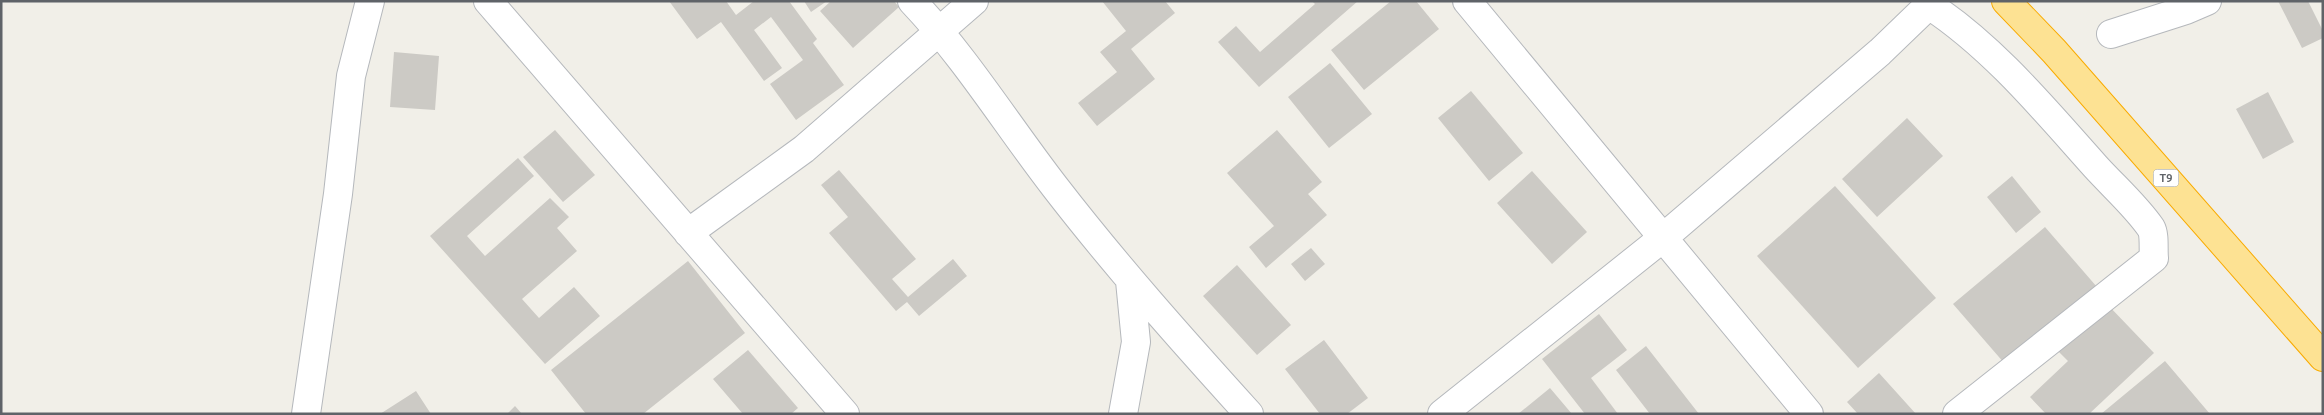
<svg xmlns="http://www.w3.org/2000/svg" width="2324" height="415" viewBox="0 0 2324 415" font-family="Ubuntu,sans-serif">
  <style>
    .building { fill: #cccac5 }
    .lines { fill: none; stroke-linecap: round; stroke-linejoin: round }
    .minor-casing { stroke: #b5b8bc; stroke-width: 30 }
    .highway-casing { stroke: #f9ab00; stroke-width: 30 }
    .minor { stroke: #fff; stroke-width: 28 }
    .highway { stroke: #fde293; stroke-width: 28 }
    .labels { text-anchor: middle; stroke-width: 4; stroke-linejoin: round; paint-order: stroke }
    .shield { fill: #fff; stroke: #8f9295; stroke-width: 1 }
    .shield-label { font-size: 11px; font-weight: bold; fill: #5f6368 }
  </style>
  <rect width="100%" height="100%" fill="#f1efe8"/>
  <path class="building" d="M 669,1 L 726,1 L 736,15 L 754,1 L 789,1 L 817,39 L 813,43 L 844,85 L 796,120 L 770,84 L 803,60 L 771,17 L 754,30 L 782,68 L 764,81 L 721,22 L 697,39 Z
    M 804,1 L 827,1 L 811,12 Z
    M 831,1 L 894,1 L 899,7 L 853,48 L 820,11 Z
    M 1102,1 L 1165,1 L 1175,13 L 1131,49 L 1155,79 L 1097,126 L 1078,103 L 1117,72 L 1100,52 L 1126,31 Z
    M 1312,1 L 1358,1 L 1259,87 L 1218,42 L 1236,26 L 1260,52 L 1315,4 Z
    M 1391,1 L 1416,1 L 1439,29 L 1364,90 L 1331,50 Z
    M 2278,1 L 2308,1 L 2323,31 L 2323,38 L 2302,48 Z
    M 394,52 L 439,56 L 435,110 L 390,107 Z
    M 1330,63 L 1372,114 L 1329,148 L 1288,97 Z
    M 1471,91 L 1523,153 L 1489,181 L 1438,118 Z
    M 2268,92 L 2294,142 L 2263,159 L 2236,109 Z
    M 1907,118 L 1943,156 L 1877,217 L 1842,179 Z
    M 555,130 L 595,175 L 563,202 L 523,157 Z
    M 1277,130 L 1322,182 L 1308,194 L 1327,215 L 1266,268 L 1249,247 L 1274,226 L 1227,173 Z
    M 518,158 L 534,176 L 467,236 L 485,256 L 550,198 L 569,217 L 557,228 L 577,251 L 522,299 L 539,318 L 574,287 L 600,316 L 545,364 L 430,236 Z
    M 839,170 L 916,259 L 892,279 L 908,297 L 953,259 L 967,276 L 919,316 L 907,302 L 896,311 L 829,233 L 848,217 L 821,185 Z
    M 1532,171 L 1587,232 L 1552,264 L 1497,203 Z
    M 2012,176 L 2041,212 L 2016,233 L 1987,197 Z
    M 1835,186 L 1936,298 L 1858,368 L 1757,256 Z
    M 2045,227 L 2097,287 L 2005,364 L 1953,304 Z
    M 1311,248 L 1325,264 L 1305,281 L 1291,264 Z
    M 688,261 L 745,333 L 643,414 L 586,414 L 551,370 Z
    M 1237,265 L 1291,325 L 1257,355 L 1203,296 Z
    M 2107,304 L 2154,353 L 2089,414 L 2046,414 L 2030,397 L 2068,361 L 2058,351 Z
    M 1599,314 L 1627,350 L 1591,378 L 1618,414 L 1585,414 L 1542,359 Z
    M 1324,340 L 1368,398 L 1347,414 L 1320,414 L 1285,369 Z
    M 1646,346 L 1699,414 L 1650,414 L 1616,370 Z
    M 748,350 L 798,408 L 791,414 L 743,414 L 713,379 Z
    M 2165,361 L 2210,414 L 2101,414 Z
    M 1879,373 L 1916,414 L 1858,414 L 1847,402 Z
    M 1550,388 L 1572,414 L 1518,414 Z
    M 416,391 L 431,414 L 380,414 Z
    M 515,406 L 522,414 L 507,414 Z"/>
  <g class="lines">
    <g class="minor-casing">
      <path id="minor" d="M 488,1 L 845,414
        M 912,1 C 966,58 1007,125 1055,187 C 1116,266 1182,340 1249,414
        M 1467,1 L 1809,414
        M 1929,5 C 1993,47 2044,109 2095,166 C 2113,186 2136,206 2151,228 C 2155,235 2153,250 2154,258 L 1957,414
        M 2111,34 L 2186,10 L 2207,1
        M 688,233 L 804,149 L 974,1
        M 306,414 L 338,194 L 351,76 L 370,1
        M 1123,414 L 1136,342 L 1130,281
        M 1442,414 L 1664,237 L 1880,52 L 1933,1"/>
    </g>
    <g class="highway-casing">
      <path id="highway" d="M 2006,1 L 2054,51 L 2323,357"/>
    </g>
    <use href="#minor" class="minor"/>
    <use href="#highway" class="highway"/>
  </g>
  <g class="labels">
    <rect class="shield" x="2153.5" y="169.5" width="25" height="17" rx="4"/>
    <g class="shield-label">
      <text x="2166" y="182">T9</text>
    </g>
  </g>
  <rect width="2324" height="415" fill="none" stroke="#5f6368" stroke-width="5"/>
</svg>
